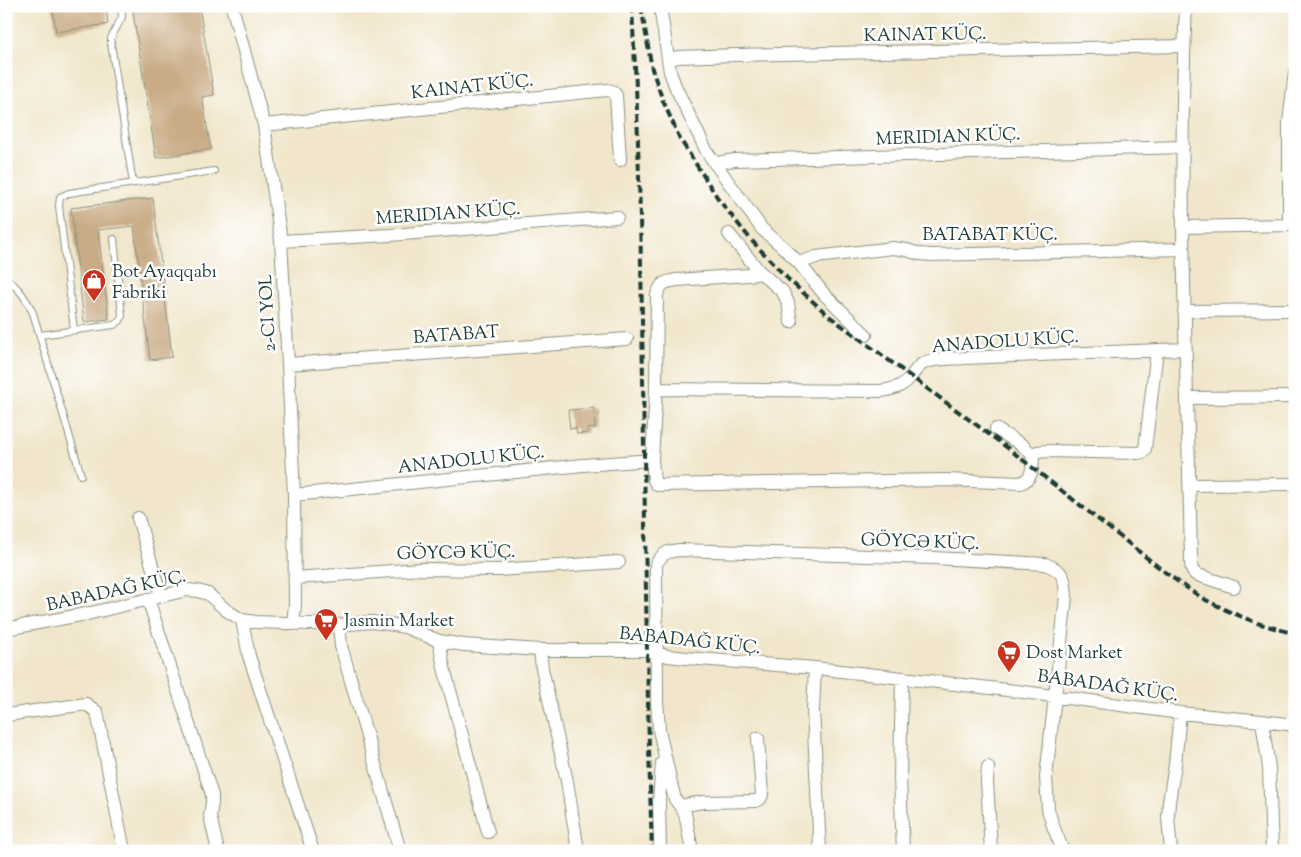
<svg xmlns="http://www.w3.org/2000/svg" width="1301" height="857" viewBox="0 0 1301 857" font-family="'Sorts Mill Goudy',serif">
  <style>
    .building { fill: #c9ac85 }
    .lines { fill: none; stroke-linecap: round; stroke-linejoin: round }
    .service-casing { stroke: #889280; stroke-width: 8 }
    .minor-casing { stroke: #889280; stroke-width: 14 }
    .service { stroke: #fff; stroke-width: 6 }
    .minor { stroke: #fff; stroke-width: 12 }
    .rail { stroke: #1f3d34; stroke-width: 4; stroke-dasharray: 8 4; stroke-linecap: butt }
    .labels { text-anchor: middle; stroke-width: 5; stroke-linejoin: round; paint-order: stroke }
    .street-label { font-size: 18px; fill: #1f3d34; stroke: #fff }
    .poi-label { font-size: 18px; fill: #1f3d34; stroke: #fff; text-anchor: start }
  </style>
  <rect width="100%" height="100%" fill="#fff"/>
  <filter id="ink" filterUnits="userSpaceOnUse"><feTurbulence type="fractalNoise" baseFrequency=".02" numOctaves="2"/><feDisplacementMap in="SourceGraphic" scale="10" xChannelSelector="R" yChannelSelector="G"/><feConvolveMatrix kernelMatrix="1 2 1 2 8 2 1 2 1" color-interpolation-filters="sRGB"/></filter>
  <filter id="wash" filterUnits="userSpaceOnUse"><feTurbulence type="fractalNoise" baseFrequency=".0096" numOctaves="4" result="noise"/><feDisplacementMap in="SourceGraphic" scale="20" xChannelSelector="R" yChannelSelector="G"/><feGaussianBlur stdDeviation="1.12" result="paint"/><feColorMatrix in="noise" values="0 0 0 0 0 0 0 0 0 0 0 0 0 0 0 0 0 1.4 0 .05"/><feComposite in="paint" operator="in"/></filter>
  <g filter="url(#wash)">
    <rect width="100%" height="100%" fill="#f1e6cb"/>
    <g id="blocks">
      <path class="building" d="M 52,6 L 106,6 L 108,24 L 56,32 Z
        M 132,6 L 199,6 L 214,95 L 202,97 L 211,149 L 156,158 Z
        M 153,198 L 172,357 L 150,360 L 134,226 L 98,230 L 109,319 L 84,322 L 71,208 Z
        M 594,408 L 595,428 L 587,429 L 588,433 L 577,434 L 576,428 L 570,429 L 568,410 Z"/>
    </g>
  </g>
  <g filter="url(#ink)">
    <use href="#blocks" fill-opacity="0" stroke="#889280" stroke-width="1"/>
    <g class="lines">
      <g class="service-casing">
        <path id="service" d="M 121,6 L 122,17 L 111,38 L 111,44 L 133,183
          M 6,279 C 19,287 26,299 33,313 L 81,475
          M 74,330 L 59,206 L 60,197 L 69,193 L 214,171
          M 40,335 L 114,325 L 120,321 L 122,316 L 114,239"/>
      </g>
      <g class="minor-casing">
        <path id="minor" d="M 232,6 L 264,125 L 281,241 L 288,364 L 294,495 L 295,604 L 293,624
          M 660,6 L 670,72 L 676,88 L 707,152 L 762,229 L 784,248 L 799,263 L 824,294 L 866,335
          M 1186,6 C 1177,191 1188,377 1191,562 L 1192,570 L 1195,574 L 1234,587
          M 668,59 L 679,57 L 737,55 L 1184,46
          M 264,125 L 607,90 L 612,91 L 616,95 L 620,160
          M 715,164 L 722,162 L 735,160 L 1183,147
          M 1289,225 L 1289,123 L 1295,72
          M 1184,227 L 1295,225
          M 729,234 L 759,271 L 783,292 L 788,303 L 791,322
          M 281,241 L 390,235 L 617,217
          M 799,263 L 816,257 L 893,248 L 907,250 L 919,254 L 932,255 L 1183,249
          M 759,271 L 756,274 L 748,275 L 677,280 C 664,282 661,283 657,295 L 656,389 L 652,460 L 654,480 L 657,485 L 945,480 L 1021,483 C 1034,477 1032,468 1033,455
          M 1184,311 L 1295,310
          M 288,364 L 627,339
          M 656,389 L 881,391 C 895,389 904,386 912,375 C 916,370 918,366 924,363 C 935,358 951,359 964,358 L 1185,349
          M 1187,398 L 1295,397
          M 996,429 L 1022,445 L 1033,455
          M 1033,455 L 1037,452 L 1047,451 L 1138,453 L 1143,452 L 1145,449 L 1157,350
          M 1190,485 L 1295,484
          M 294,495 L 583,465 L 652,460
          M 138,518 L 161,596
          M 295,578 L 420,569 L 497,570 L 619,562
          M 148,599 L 212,795 L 212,803 L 210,816 L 218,851
          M 242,620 L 249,656 L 313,851
          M 339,625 L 341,646 L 400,851
          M 6,629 L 91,613 L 187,590 L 198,591 L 208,594 L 226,610 L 242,620 L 256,622 L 339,625 L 372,622 L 389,624 L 405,627 L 439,641 L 464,645 L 540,650 L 647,650 L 668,656 L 686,658 L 815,668 L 1016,691 L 1180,713 L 1262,721 L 1295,725
          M 439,641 L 444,668 L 488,832
          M 540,650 L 542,668 L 567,781 L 578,851
          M 815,668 L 813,710 L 820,851
          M 902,678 L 900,777 L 903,851
          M 6,715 L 86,704 L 97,712 L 124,851
          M 1262,721 L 1269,768 L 1272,851
          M 988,767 L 987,781 L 991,851
          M 680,806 L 703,802 L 756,801 L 760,799 L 762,795 L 758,738
          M 660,851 L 659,801 L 662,763
          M 692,851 L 685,813 L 675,799 L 673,792 L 659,730 L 657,700 L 656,564 C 663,553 667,551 680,550 L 934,558 L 1045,564 C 1064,571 1065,577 1066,597 L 1046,777 L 1048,809 L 1053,826 L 1063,851
          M 1171,851 L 1168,818 L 1169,802 L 1175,764 L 1180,713"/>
      </g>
      <use href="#service" class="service"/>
      <use href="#minor" class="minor"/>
      <path class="rail" d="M 632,6 C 634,51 637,97 638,142 C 645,378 644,615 652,851
        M 641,6 L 652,69 L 663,101 L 680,139 L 719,200 L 752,241 L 788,279 L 829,316 L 1009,449 L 1170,576 L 1202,598 L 1228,611 L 1257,623 L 1295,634"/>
    </g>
  </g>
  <defs>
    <g id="shop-pin" transform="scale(1.25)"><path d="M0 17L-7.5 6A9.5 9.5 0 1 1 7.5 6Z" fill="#c8321e" stroke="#fff"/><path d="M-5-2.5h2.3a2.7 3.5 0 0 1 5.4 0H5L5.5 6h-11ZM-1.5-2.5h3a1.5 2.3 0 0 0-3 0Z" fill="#fff"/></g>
    <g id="supermarket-pin" transform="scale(1.25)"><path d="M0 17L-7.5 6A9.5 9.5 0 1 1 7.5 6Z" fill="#c8321e" stroke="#fff"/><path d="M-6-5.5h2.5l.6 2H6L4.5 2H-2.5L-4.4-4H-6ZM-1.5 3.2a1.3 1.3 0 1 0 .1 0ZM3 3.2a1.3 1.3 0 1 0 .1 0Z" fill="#fff"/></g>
  </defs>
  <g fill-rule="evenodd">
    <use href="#shop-pin" x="94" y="281"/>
    <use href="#supermarket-pin" x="326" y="620"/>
    <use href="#supermarket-pin" x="1009" y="652"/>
  </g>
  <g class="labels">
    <g class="street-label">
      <text transform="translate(925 34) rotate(-1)" y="6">KAINAT KÜÇ.</text>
      <text transform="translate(472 86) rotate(-6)" y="6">KAINAT KÜÇ.</text>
      <text transform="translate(948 136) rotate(-2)" y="6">MERIDIAN KÜÇ.</text>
      <text transform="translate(448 213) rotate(-4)" y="6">MERIDIAN KÜÇ.</text>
      <text x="990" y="240">BATABAT KÜÇ.</text>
      <text transform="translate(267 313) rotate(-93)" y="6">2-CI YOL</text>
      <text transform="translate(456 334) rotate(-4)" y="6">BATABAT</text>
      <text transform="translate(1005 341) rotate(-4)" y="6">ANADOLU KÜÇ.</text>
      <text transform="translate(471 459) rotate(-6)" y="6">ANADOLU KÜÇ.</text>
      <text transform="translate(920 541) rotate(2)" y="6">GÖYCƏ KÜÇ.</text>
      <text transform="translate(456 552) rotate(-1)" y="6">GÖYCƏ KÜÇ.</text>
      <text transform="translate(116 590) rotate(-12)" y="6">BABADAĞ KÜÇ.</text>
      <text transform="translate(690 640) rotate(6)" y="6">BABADAĞ KÜÇ.</text>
      <text transform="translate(1108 685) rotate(8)" y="6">BABADAĞ KÜÇ.</text>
    </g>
    <g class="poi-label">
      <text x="112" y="277">Bot Ayaqqabı<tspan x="112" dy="21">Fabriki</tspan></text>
      <text x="344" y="626">Jasmin Market</text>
      <text x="1026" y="658">Dost Market</text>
    </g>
  </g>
  <rect width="1301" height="857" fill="none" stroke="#fff" stroke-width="25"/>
</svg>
